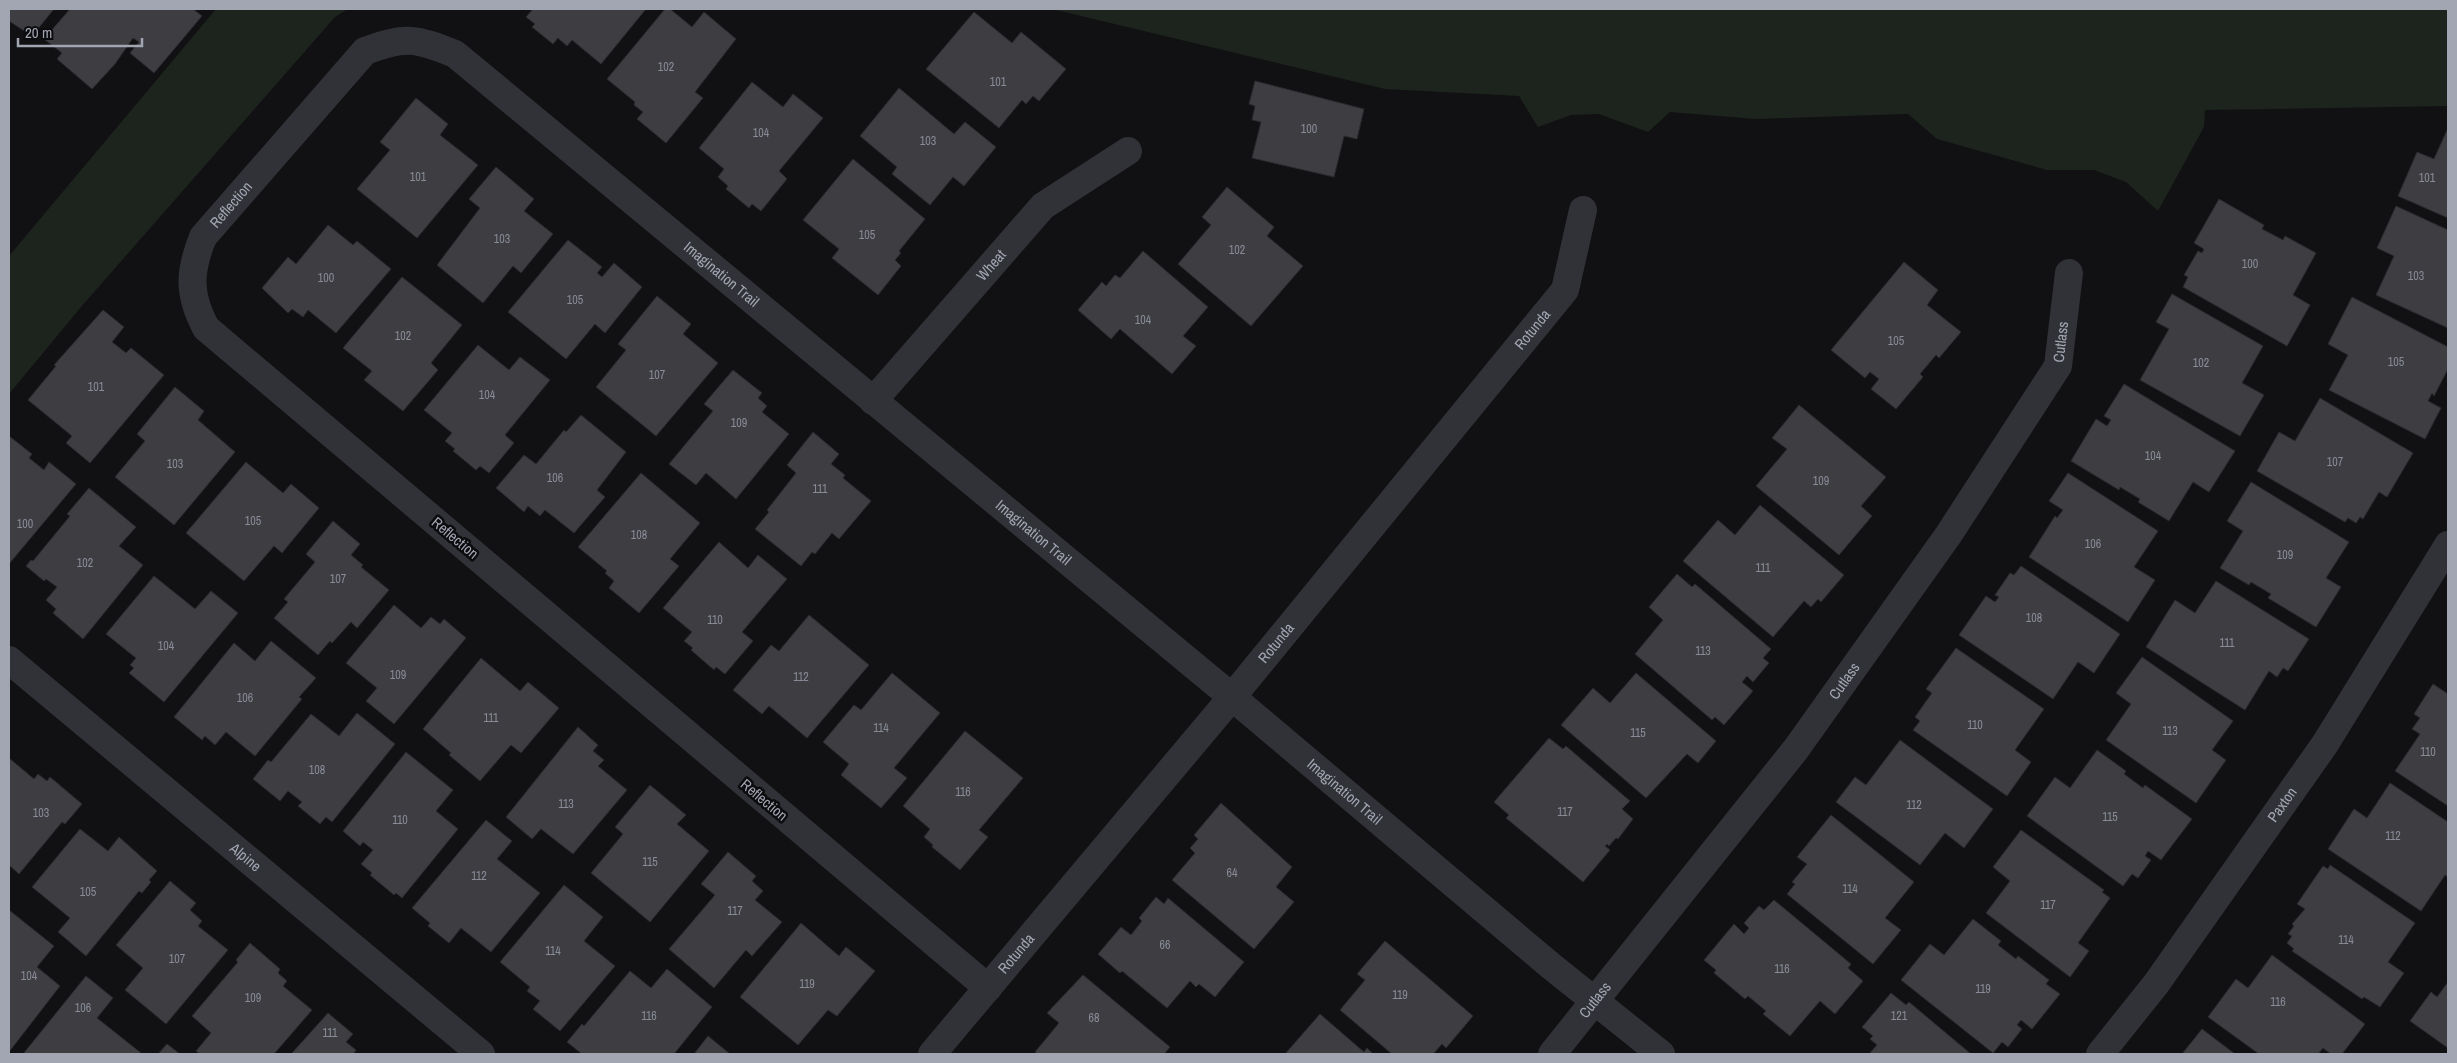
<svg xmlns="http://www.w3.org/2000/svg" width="2457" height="1063" viewBox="0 0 2457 1063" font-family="'Archivo Narrow',sans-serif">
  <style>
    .green { fill: #1d241e }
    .building { fill: #3d3d42; stroke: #2b2a2e }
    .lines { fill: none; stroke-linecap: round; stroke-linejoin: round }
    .street { stroke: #313237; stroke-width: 28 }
    .labels { text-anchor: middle; stroke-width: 5; stroke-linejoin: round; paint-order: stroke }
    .number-label { font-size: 12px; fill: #898c97 }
    .street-label { font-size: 15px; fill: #a2a6b3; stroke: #0c0b0d }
  </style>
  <rect width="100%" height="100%" fill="#111012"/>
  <path class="green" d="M 216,9 L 348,9 L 335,17 L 81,307 L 9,394 L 9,256 Z
    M 1052,9 L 2448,9 L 2448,106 L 2205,110 L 2204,127 L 2158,211 L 2126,182 L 2094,170 L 2047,170 L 1937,139 L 1908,114 L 1755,119 L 1670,112 L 1648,132 L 1599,114 L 1571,115 L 1538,127 L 1519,96 L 1385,89 Z"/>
  <path class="building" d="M 9,9 L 54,9 L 32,36 L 9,21 Z
    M 70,9 L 193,9 L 202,16 L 154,73 L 130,53 L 139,42 L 133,38 L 115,64 L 92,89 L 57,59 L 62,53 L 44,39 Z
    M 533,9 L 646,9 L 601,64 L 572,40 L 567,46 L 558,38 L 553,44 L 532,27 L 535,24 L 526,17 Z
    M 665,9 L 670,9 L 692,27 L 704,12 L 736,39 L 695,92 L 703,98 L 666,143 L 637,119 L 643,112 L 634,105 L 635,102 L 607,79 Z
    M 974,12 L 1012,43 L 1021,32 L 1066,69 L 1039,101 L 1033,96 L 1026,104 L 1022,100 L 999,128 L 926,69 Z
    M 1255,81 L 1364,109 L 1357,139 L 1344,136 L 1334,177 L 1252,158 L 1261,122 L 1252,120 L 1255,106 L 1249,104 Z
    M 752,82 L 783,107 L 793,94 L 823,118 L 779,171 L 787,179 L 761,211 L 752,204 L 749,208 L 726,189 L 728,186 L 718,177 L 724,169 L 699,148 Z
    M 899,88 L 954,134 L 965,122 L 996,147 L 964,186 L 953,177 L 930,205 L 892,174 L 897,167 L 860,136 Z
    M 416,98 L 448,124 L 440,135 L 478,165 L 417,238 L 357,189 L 390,150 L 380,142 Z
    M 2448,128 L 2448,218 L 2398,196 L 2417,152 L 2434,159 Z
    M 853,159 L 925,219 L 899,251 L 901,253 L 895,260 L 901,266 L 878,295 L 832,258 L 839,249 L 803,220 Z
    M 496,167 L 534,199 L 524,211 L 553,234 L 521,273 L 513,266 L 483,303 L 437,265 L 480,208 L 469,199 Z
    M 1227,187 L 1274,227 L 1267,236 L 1303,266 L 1251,326 L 1178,264 L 1211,225 L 1202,217 Z
    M 2219,199 L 2264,225 L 2262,229 L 2283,240 L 2285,236 L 2316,253 L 2293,295 L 2310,305 L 2287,346 L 2183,287 L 2188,277 L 2184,275 L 2198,251 L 2202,253 L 2204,249 L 2194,243 Z
    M 2396,206 L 2448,230 L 2448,328 L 2376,295 L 2394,256 L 2377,248 Z
    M 328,225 L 353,245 L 357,241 L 391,269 L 336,333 L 308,310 L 303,317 L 292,309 L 288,313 L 262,288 L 288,257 L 296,264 Z
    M 568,240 L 602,267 L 597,273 L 602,277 L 614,263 L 642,287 L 605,333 L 595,324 L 566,359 L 508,312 Z
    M 1143,251 L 1208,307 L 1183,336 L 1196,346 L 1172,374 L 1120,329 L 1111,339 L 1078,310 L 1102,282 L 1106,286 L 1115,275 L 1120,278 Z
    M 1904,262 L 1938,290 L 1927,305 L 1961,332 L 1939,358 L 1936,355 L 1920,374 L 1923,377 L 1896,409 L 1871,389 L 1879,379 L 1870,372 L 1865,378 L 1831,350 Z
    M 402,277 L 462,325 L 431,363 L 438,370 L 403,411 L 364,380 L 372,371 L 343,348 Z
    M 2172,294 L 2263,346 L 2242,383 L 2264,395 L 2240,436 L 2140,380 L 2169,329 L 2156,322 Z
    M 657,296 L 691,324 L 683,334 L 718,363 L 656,436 L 596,387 L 626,350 L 618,344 Z
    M 2352,297 L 2448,347 L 2448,369 L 2434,396 L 2432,393 L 2428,401 L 2441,408 L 2425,439 L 2329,390 L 2348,355 L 2328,344 Z
    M 103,310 L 124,327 L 112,342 L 126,353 L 131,348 L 164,375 L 90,463 L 66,443 L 72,436 L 28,400 L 56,366 L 54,365 Z
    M 478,345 L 509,370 L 520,357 L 550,380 L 505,435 L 514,443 L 489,473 L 480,466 L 476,470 L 453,451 L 455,449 L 445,441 L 452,433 L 424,410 Z
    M 733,370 L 762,393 L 758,398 L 767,406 L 762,412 L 789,434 L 736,499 L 706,473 L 696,485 L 669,464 L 713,411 L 704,404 Z
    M 2124,384 L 2235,451 L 2209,492 L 2193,482 L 2169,521 L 2138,502 L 2140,499 L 2120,487 L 2119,490 L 2071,461 L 2096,419 L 2107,426 L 2111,420 L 2104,416 Z
    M 175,387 L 204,411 L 198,420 L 235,452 L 174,525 L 115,477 L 145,441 L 137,434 Z
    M 2320,398 L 2413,453 L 2387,497 L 2379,492 L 2363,519 L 2360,517 L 2356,523 L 2348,518 L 2345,522 L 2257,471 L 2279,432 L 2295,441 Z
    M 1799,405 L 1886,477 L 1861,506 L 1872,516 L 1839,555 L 1756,486 L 1787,449 L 1772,438 Z
    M 581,415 L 626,452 L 597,490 L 605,497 L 574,533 L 545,510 L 540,516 L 528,506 L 524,512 L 496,488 L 524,455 L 536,464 L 564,430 L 566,432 Z
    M 813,432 L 839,454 L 831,464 L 845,475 L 843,478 L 871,501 L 839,539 L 832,533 L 815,554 L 812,552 L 801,566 L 755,529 L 769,512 L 767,510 L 796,473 L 787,465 Z
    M 9,436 L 32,454 L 29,458 L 44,470 L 49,462 L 76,484 L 9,564 Z
    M 246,462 L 283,493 L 291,484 L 319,508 L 282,553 L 274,546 L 244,581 L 186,533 Z
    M 641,473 L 700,523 L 670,559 L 679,566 L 639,613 L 609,588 L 614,581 L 605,573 L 607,571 L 578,547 Z
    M 2068,473 L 2158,531 L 2134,567 L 2155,580 L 2128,622 L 2029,557 L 2055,516 L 2057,518 L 2063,510 L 2049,501 Z
    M 2251,482 L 2349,542 L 2326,578 L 2341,587 L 2316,627 L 2268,598 L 2271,594 L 2251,582 L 2249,585 L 2220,568 L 2243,531 L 2227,521 Z
    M 89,488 L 136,527 L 119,546 L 143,565 L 83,639 L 53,613 L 56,609 L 46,600 L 57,587 L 46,579 L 44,581 L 26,566 L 31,560 L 33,561 L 70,516 L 67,514 Z
    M 1760,505 L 1844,575 L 1821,602 L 1818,599 L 1811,607 L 1804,601 L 1773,637 L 1683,561 L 1718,520 L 1735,535 Z
    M 333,521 L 360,544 L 351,555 L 363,565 L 361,567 L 389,590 L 357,628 L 351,622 L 332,643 L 330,641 L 318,655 L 274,618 L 288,602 L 284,599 L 315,562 L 306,554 Z
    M 719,542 L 748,568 L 758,555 L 787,579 L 742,632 L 753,641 L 725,674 L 716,667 L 714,670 L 691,650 L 693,648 L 684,641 L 692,632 L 663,608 Z
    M 2021,566 L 2120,634 L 2094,673 L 2078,662 L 2053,699 L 1959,635 L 1986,596 L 1995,602 L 1999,597 L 1995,595 L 2010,573 L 2014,575 Z
    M 1677,574 L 1692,587 L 1695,584 L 1771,649 L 1763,658 L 1769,663 L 1753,682 L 1747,676 L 1742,682 L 1753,691 L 1724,725 L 1715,717 L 1712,720 L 1635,654 L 1663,620 L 1649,607 Z
    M 154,576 L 195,609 L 211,591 L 238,613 L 164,702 L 129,673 L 134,668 L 130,665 L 136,658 L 106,634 Z
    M 2216,581 L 2309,639 L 2288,671 L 2283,668 L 2277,677 L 2269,671 L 2245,710 L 2146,647 L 2175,600 L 2195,613 Z
    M 394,605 L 421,628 L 431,617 L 440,624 L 444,619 L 466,638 L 394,724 L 366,701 L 377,688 L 346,663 Z
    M 809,615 L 869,665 L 807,738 L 769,706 L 762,714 L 733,690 L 771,645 L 779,651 Z
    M 271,641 L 316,678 L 299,697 L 302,699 L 255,756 L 226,732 L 215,745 L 205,736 L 202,740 L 174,717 L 234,643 L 255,661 Z
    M 1956,648 L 2044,709 L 2015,750 L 2031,762 L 2007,796 L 1913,730 L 1920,721 L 1915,717 L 1932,693 L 1926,689 Z
    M 2142,657 L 2233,721 L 2212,750 L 2226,760 L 2196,803 L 2106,740 L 2131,704 L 2116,693 Z
    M 481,658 L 520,691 L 528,682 L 559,708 L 521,753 L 511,745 L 480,781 L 449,755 L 451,753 L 423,729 Z
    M 892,673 L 940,713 L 894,768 L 907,778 L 881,808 L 841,775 L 849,764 L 823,742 L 854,705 L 861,710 Z
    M 1636,673 L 1716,741 L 1698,763 L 1687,754 L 1646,798 L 1561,725 L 1593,688 L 1610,703 Z
    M 2433,684 L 2448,694 L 2448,806 L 2395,771 L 2420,734 L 2412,729 L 2420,718 L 2414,714 Z
    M 357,713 L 395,744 L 332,822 L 326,817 L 320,824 L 298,806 L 302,802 L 288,791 L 280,801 L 253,779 L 268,760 L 271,762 L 311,714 L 339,736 Z
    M 578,727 L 598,745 L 593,751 L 604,760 L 598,766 L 627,790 L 573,854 L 541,829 L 532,839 L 506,817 Z
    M 965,731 L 1023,778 L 979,830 L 988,837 L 960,870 L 932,847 L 933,845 L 924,837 L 930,829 L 903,806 Z
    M 1549,738 L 1563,749 L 1566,746 L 1630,801 L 1622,809 L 1633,819 L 1618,839 L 1616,838 L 1609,846 L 1607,844 L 1605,846 L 1610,850 L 1583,882 L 1506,818 L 1509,815 L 1494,802 Z
    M 1900,740 L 1993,809 L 1964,848 L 1945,833 L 1920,865 L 1836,802 L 1855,777 L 1866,785 Z
    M 2097,750 L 2126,771 L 2124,774 L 2143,788 L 2145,785 L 2192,819 L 2161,860 L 2148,851 L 2145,856 L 2151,860 L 2138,878 L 2132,874 L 2123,886 L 2027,816 L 2055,777 L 2070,788 Z
    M 406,752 L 453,790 L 436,811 L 458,829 L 402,898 L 396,893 L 394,895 L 370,875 L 372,873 L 361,864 L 373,850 L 363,842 L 360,846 L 343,831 Z
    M 9,758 L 34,779 L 38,774 L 47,781 L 50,777 L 82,804 L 65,824 L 62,822 L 19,874 L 9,865 Z
    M 2390,783 L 2448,822 L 2448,877 L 2445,875 L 2421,911 L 2328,849 L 2354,809 L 2367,818 Z
    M 650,785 L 686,815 L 677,824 L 709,851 L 650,922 L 591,873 L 623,834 L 615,827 Z
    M 1221,803 L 1292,867 L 1276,887 L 1294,902 L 1254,949 L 1172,880 L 1195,853 L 1190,848 L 1198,839 L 1194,835 Z
    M 1831,815 L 1914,882 L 1885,918 L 1901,930 L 1873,964 L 1787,894 L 1795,884 L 1792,882 L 1807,864 L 1797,857 Z
    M 486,820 L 512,841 L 497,859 L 540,893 L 491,952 L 461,928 L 449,943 L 428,926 L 430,923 L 412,908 Z
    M 80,829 L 108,851 L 119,837 L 157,871 L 149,880 L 151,882 L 142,893 L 139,891 L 86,956 L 58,932 L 70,918 L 32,887 Z
    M 2021,830 L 2104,890 L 2102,892 L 2110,898 L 2078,943 L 2089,951 L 2070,977 L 1986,913 L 2010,881 L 1993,867 Z
    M 728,852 L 756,876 L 752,881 L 763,891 L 755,900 L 782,922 L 752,956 L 746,950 L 714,988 L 669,949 L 715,895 L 701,884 Z
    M 2330,865 L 2415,923 L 2388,962 L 2404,973 L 2380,1007 L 2364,997 L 2362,999 L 2292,951 L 2294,949 L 2287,943 L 2292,936 L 2288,934 L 2294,926 L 2292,924 L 2305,909 L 2297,904 L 2323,866 L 2328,869 Z
    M 170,881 L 196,903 L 190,910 L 202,921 L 198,926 L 228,950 L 166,1024 L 125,990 L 143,968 L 116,945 Z
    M 564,885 L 603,917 L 584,941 L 615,966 L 560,1031 L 533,1009 L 540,1001 L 527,991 L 530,987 L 500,962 Z
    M 1156,897 L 1164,904 L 1168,898 L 1244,962 L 1215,997 L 1199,984 L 1196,987 L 1190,981 L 1167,1008 L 1122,971 L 1120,973 L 1098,954 L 1121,927 L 1131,935 L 1142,921 L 1139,918 Z
    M 1774,900 L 1851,964 L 1848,968 L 1863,981 L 1835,1014 L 1820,1001 L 1790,1036 L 1763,1014 L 1766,1011 L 1748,996 L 1745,999 L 1714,973 L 1716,970 L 1704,960 L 1734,924 L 1744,934 L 1749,928 L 1744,923 L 1759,906 L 1764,910 Z
    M 9,910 L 54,946 L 37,967 L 60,986 L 9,1052 Z
    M 1973,919 L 2001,941 L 1998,945 L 2016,959 L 2018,956 L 2049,980 L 2046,984 L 2060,994 L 2032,1029 L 2021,1020 L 2017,1025 L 2022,1029 L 2008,1047 L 2002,1042 L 1993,1053 L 1901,980 L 1930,944 L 1944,955 Z
    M 801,923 L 839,956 L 846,947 L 875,971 L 837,1016 L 828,1010 L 798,1045 L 740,997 Z
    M 1385,941 L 1473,1016 L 1446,1048 L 1442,1044 L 1433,1054 L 1392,1054 L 1340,1010 L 1365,980 L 1357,974 Z
    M 250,943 L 280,969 L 278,973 L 287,981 L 283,986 L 312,1010 L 274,1054 L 200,1054 L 196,1051 L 211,1033 L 192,1016 L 238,962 L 236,960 Z
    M 2272,955 L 2365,1024 L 2342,1054 L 2331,1054 L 2323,1048 L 2318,1054 L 2259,1054 L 2208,1017 L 2236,979 L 2248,988 Z
    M 667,969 L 712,1007 L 674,1054 L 582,1054 L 567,1042 L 582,1024 L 584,1026 L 630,971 L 651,988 Z
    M 1083,975 L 1170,1047 L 1164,1054 L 1038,1054 L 1035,1052 L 1059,1023 L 1047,1013 Z
    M 86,976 L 113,998 L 97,1018 L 141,1053 L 140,1054 L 23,1054 Z
    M 2448,982 L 2448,1048 L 2410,1021 L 2431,992 L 2437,997 Z
    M 1891,993 L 1906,1005 L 1909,1002 L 1971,1054 L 1869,1054 L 1877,1045 L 1870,1039 L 1873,1036 L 1862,1027 Z
    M 328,1013 L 353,1034 L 346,1042 L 356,1050 L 354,1053 L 356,1054 L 294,1054 L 292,1053 Z
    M 1320,1014 L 1364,1052 L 1367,1048 L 1373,1054 L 1285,1054 Z
    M 2202,1029 L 2235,1054 L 2182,1054 Z
    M 708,1036 L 730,1054 L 694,1054 Z
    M 167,1044 L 180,1054 L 158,1054 Z"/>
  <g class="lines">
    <g class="street">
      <path id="s1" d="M 873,401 L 1043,206 L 1128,151"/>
      <path id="s2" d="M 9,660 L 481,1054"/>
      <path id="s3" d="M 988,988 L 206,328 C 188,294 189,272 203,237 L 365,51 C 406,36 415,38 455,54 L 1232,697 L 1551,966 L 1661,1054"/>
      <path id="s4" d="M 932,1054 L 1232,697 L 1565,290 L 1583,210"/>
      <path id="s5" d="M 1552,1054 L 1796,749 L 1949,534 L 2058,366 L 2069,273"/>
      <path id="s6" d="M 2100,1054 L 2156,984 L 2325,744 L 2448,545"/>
    </g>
  </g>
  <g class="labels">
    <g class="number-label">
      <text x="666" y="71">102</text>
      <text x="998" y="86">101</text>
      <text x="1309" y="133">100</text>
      <text x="761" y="137">104</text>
      <text x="928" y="145">103</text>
      <text x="418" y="181">101</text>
      <text x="2427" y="182">101</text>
      <text x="867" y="239">105</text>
      <text x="502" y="243">103</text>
      <text x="1237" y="254">102</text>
      <text x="2250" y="268">100</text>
      <text x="2416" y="280">103</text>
      <text x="326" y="282">100</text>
      <text x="575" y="304">105</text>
      <text x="1143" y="324">104</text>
      <text x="403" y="340">102</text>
      <text x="1896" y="345">105</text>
      <text x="2396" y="366">105</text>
      <text x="2201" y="367">102</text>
      <text x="657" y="379">107</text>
      <text x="96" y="391">101</text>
      <text x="487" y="399">104</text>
      <text x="739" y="427">109</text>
      <text x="2153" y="460">104</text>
      <text x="2335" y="466">107</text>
      <text x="175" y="468">103</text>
      <text x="555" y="482">106</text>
      <text x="1821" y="485">109</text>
      <text x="820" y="493">111</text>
      <text x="253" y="525">105</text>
      <text x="25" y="528">100</text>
      <text x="639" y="539">108</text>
      <text x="2093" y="548">106</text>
      <text x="2285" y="559">109</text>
      <text x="85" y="567">102</text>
      <text x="1763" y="572">111</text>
      <text x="338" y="583">107</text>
      <text x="2034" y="622">108</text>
      <text x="715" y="624">110</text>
      <text x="2227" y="647">111</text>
      <text x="166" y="650">104</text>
      <text x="1703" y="655">113</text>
      <text x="398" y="679">109</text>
      <text x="801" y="681">112</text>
      <text x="245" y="702">106</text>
      <text x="491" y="722">111</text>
      <text x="1975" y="729">110</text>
      <text x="881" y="732">114</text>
      <text x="2170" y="735">113</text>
      <text x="1638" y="737">115</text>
      <text x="2428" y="756">110</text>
      <text x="317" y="774">108</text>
      <text x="963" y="796">116</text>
      <text x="566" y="808">113</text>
      <text x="1914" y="809">112</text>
      <text x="1565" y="816">117</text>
      <text x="41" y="817">103</text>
      <text x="2110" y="821">115</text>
      <text x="400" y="824">110</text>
      <text x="2393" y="840">112</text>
      <text x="650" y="866">115</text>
      <text x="1232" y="877">64</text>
      <text x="479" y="880">112</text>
      <text x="1850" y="893">114</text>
      <text x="88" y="896">105</text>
      <text x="2048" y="909">117</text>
      <text x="735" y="915">117</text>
      <text x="2346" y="944">114</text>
      <text x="1165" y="949">66</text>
      <text x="553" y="955">114</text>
      <text x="177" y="963">107</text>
      <text x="1782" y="973">116</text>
      <text x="29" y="980">104</text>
      <text x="807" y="988">119</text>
      <text x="1983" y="993">119</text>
      <text x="1400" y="999">119</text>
      <text x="253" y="1002">109</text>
      <text x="2278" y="1006">116</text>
      <text x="83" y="1012">106</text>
      <text x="649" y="1020">116</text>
      <text x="1899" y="1020">121</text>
      <text x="1094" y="1022">68</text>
      <text x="330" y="1037">111</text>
    </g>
    <g class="street-label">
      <text dy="5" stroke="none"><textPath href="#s3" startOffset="1161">Reflection</textPath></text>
      <text dy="5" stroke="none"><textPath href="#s1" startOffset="180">Wheat</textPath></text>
      <text dy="5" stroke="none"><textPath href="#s3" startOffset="1804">Imagination Trail</textPath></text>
      <text dy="5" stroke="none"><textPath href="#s4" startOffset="941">Rotunda</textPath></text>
      <text dy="5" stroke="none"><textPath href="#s5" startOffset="879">Cutlass</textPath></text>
      <text dy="5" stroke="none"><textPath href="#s3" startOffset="2209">Imagination Trail</textPath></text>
      <text transform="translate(455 538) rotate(40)" y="5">Reflection</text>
      <text dy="5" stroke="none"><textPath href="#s4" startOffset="536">Rotunda</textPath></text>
      <text dy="5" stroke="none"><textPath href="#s5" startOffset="474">Cutlass</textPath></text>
      <text dy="5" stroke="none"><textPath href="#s3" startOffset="2614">Imagination Trail</textPath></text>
      <text transform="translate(764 800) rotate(40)" y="5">Reflection</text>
      <text dy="5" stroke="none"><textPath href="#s6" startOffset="309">Paxton</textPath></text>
      <text dy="5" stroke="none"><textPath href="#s2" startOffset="308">Alpine</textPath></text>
      <text dy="5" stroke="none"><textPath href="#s4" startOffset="131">Rotunda</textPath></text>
      <text dy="5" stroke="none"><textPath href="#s5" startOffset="69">Cutlass</textPath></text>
    </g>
  </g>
  <rect width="2457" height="1063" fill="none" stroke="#a2a6b3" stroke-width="20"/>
  <path d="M18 38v8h124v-8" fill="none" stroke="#a2a6b3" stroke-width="2.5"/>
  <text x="25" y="38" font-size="15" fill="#a2a6b3" stroke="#0c0b0d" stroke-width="4" paint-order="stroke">20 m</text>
</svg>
